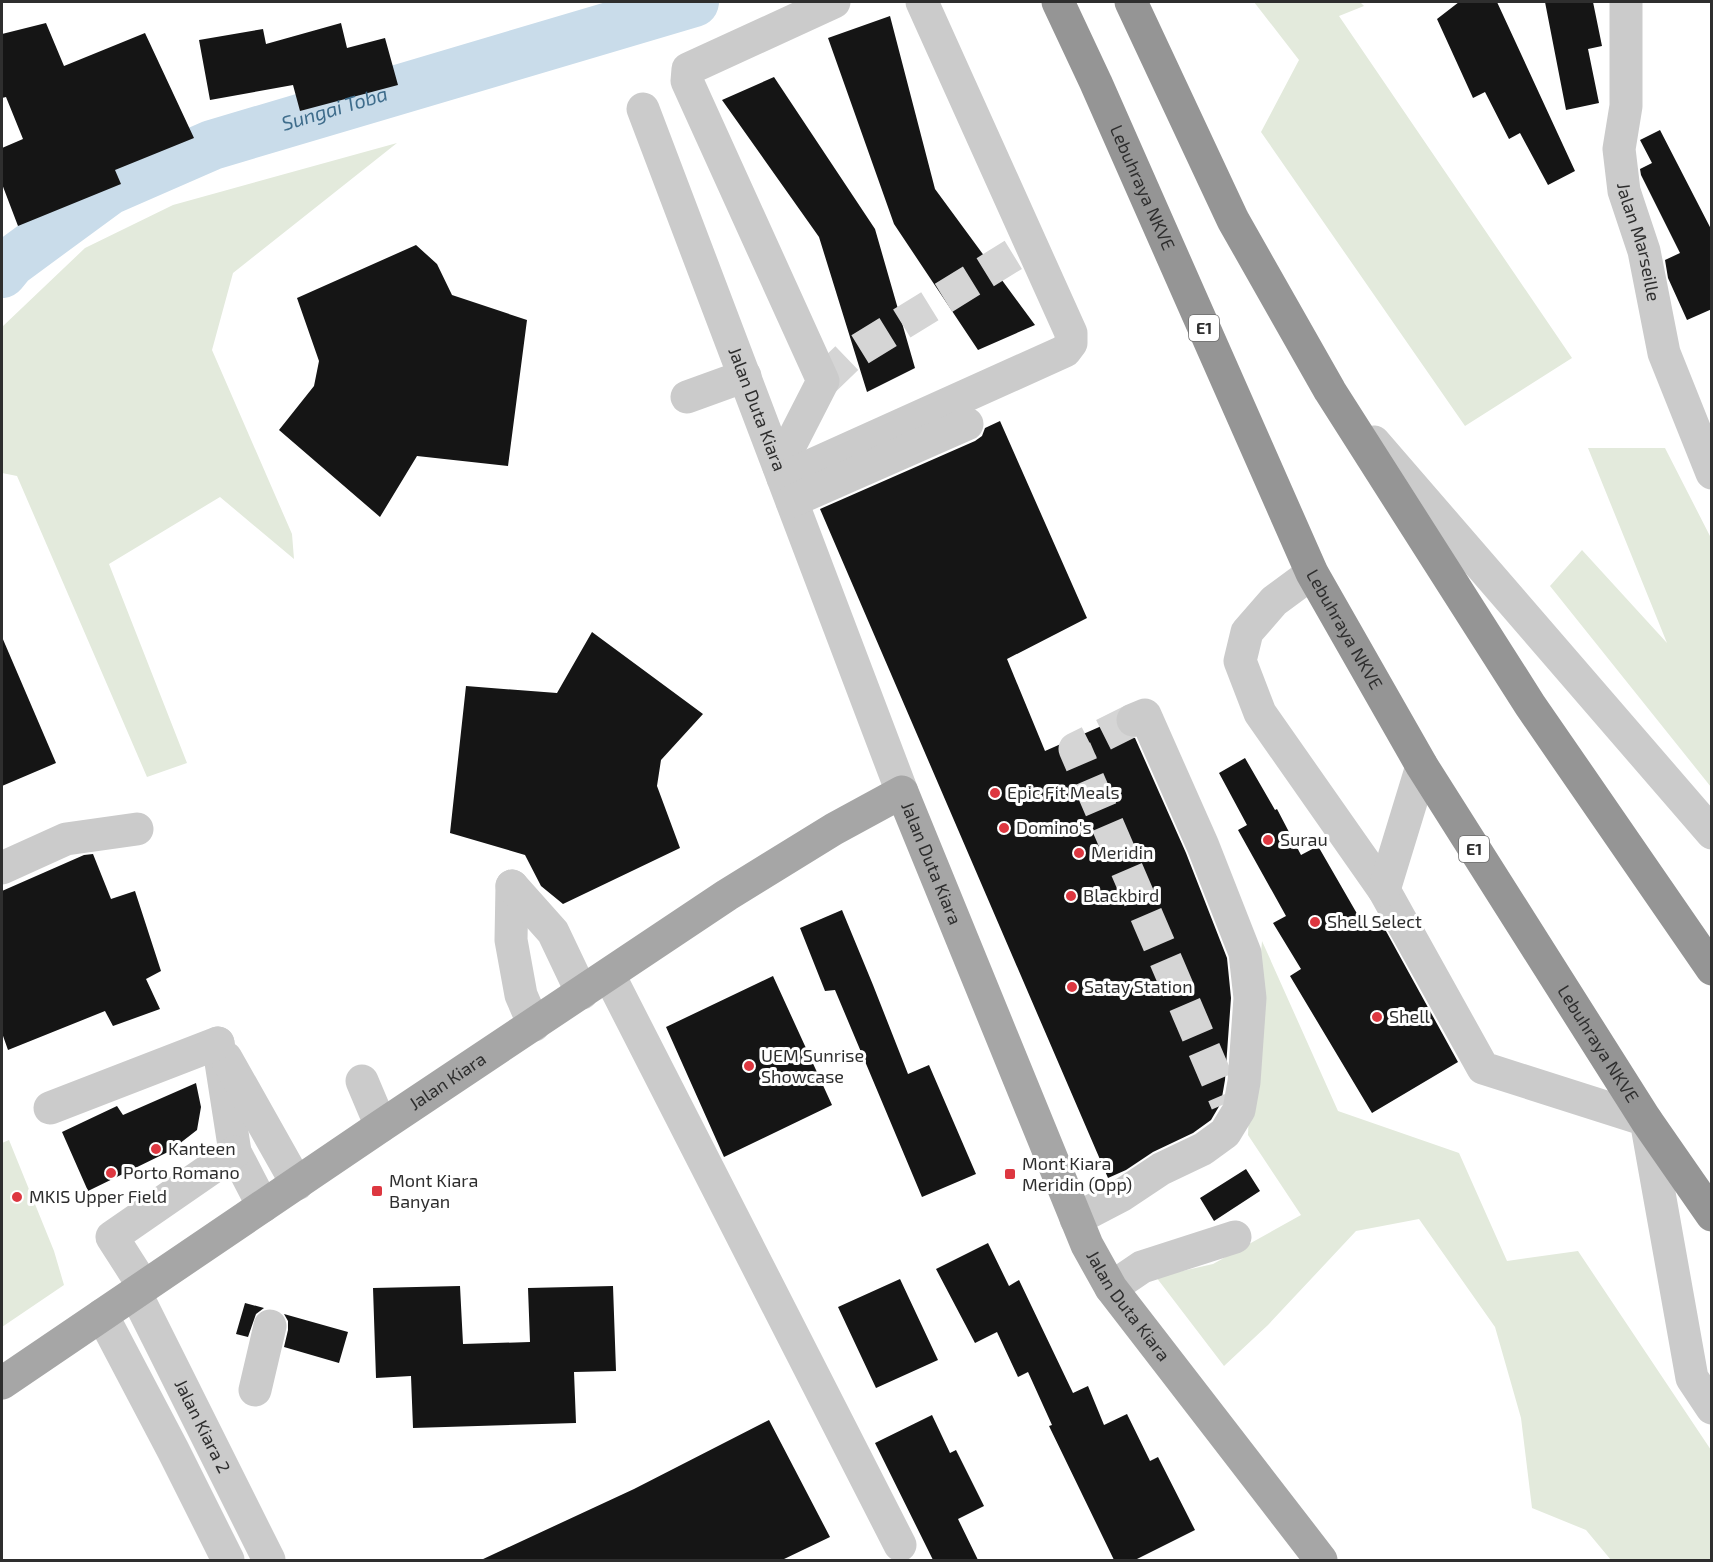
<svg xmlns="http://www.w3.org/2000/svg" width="1713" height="1562" viewBox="0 0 1713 1562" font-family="'Exo 2',sans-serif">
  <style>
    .green { fill: #e3eadc }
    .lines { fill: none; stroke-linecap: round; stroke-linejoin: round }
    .river { stroke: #c9dcea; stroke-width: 50 }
    .building { fill: #151515 }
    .minor-tunnel { stroke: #d5d5d5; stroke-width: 33; stroke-dasharray: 33 16; stroke-linecap: butt }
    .minor { stroke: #cbcbcb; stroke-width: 33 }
    .major { stroke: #a6a6a6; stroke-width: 33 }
    .highway { stroke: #959595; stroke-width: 33 }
    .poi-dot { fill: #dd3740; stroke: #fff; stroke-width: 2 }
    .labels { text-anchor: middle; stroke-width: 6; stroke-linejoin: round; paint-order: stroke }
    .shield { fill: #fff; stroke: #6d6d6d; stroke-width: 1.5 }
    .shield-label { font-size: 16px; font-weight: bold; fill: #2e2e2e }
    .street-label { font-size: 18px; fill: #2e2e2e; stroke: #fff }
    .poi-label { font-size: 18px; fill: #2e2e2e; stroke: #fff; text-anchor: start }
    .water-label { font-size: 20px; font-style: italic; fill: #3f6d8c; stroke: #fff }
  </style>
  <rect width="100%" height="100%" fill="#fff"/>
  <path class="green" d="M 1254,2 L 1360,2 L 1364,6 L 1339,16 L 1572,358 L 1465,426 L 1261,132 L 1299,60 Z
    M 397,143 L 233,273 L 212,350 L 292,534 L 294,559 L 220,497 L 109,564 L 187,763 L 147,777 L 17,476 L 2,473 L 2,327 L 85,248 L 173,205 Z
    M 1588,448 L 1665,448 L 1711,538 L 1711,787 L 1550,586 L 1582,550 L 1667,643 Z
    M 1262,941 L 1338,1111 L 1459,1153 L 1507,1261 L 1578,1251 L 1711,1450 L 1711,1560 L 1611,1560 L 1586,1530 L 1532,1508 L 1521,1418 L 1495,1327 L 1419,1219 L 1356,1231 L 1268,1325 L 1224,1366 L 1156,1277 L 1213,1264 L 1301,1215 L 1248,1135 L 1250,1086 Z
    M 9,1140 L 54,1251 L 64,1285 L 2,1327 L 2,1143 Z"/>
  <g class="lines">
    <path class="river" id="s1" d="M 2,273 L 11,262 L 109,190 L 212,145 L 694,2"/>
  </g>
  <path class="building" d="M 1459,2 L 1497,2 L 1575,171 L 1548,185 L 1520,133 L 1509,139 L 1485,92 L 1473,98 L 1437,19 Z
    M 1545,2 L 1593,2 L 1602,46 L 1588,49 L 1599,103 L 1566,110 Z
    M 890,16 L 935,189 L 1035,325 L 978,350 L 894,224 L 828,38 Z
    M 46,23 L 64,66 L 145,33 L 194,138 L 115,170 L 121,184 L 18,226 L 2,184 L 2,148 L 23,139 L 6,97 L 2,98 L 2,34 Z
    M 341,23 L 347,48 L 385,38 L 398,85 L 300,111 L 293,85 L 210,100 L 199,40 L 263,29 L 266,44 Z
    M 774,77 L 875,229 L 915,368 L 867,392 L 819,237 L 722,100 Z
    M 1660,130 L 1712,231 L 1712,309 L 1687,320 L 1668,278 L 1665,260 L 1680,253 L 1641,175 L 1640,169 L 1652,163 L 1640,140 Z
    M 416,245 L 437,264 L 452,295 L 527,320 L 508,466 L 417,456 L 380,517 L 279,430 L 314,386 L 319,361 L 297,298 Z
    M 1000,421 L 1087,618 L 1007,659 L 1045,751 L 1115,720 L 1116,728 L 1121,734 L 1130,738 L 1135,738 L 1186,853 L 1227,958 L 1231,998 L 1225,1080 L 1221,1103 L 1211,1120 L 1193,1133 L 1153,1152 L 1126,1170 L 1108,1178 L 820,509 L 975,441 L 982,436 L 985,428 Z
    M 592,632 L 703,714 L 661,760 L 657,786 L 680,848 L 563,904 L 541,886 L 525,855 L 450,833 L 466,686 L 557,693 Z
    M 2,637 L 56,763 L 2,786 Z
    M 1245,758 L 1275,810 L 1277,809 L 1301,855 L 1318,846 L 1367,931 L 1381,922 L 1458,1062 L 1372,1113 L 1290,976 L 1301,969 L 1273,923 L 1286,916 L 1238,830 L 1247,825 L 1219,773 Z
    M 93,854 L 111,899 L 135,891 L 161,971 L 146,979 L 160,1009 L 113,1026 L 105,1011 L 8,1050 L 2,1033 L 2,891 L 84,855 Z
    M 842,910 L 873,985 L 908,1074 L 929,1065 L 976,1174 L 922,1197 L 835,990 L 825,991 L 800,928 Z
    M 773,976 L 832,1105 L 724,1157 L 666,1027 Z
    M 196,1083 L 201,1107 L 197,1130 L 170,1151 L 88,1191 L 62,1132 L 117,1106 L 123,1115 Z
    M 1246,1169 L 1260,1191 L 1214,1221 L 1200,1198 Z
    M 988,1243 L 1009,1286 L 1019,1280 L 1073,1393 L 1088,1386 L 1104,1425 L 1127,1414 L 1150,1461 L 1158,1457 L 1195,1530 L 1135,1560 L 1114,1560 L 1049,1426 L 1052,1425 L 1028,1372 L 1018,1377 L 997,1332 L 975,1343 L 936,1269 Z
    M 900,1279 L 938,1360 L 876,1388 L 838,1307 Z
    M 460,1286 L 463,1344 L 530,1342 L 528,1288 L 613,1286 L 616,1371 L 574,1372 L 576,1423 L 413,1428 L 411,1376 L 376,1378 L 373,1288 Z
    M 245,1303 L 264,1308 L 256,1314 L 248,1337 L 236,1334 Z
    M 284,1314 L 348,1332 L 339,1363 L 284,1347 L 288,1330 L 288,1321 Z
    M 932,1415 L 950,1453 L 956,1450 L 984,1506 L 958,1519 L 978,1560 L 933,1560 L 875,1443 Z
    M 769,1420 L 830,1537 L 782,1560 L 481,1560 L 634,1489 Z"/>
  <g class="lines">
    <path class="minor-tunnel" d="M 823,381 L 849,356 L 1031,244
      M 1133,720 L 1075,749 L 1227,1103"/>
    <g class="minor">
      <path id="s2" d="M 1626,2 L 1626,106 L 1619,149 L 1624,191 L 1644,251 L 1664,353 L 1712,473"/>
      <path id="s3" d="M 643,109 L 902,792"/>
      <path d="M 687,397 L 745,376"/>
      <path d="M 1374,442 L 1712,833"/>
      <path d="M 779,467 L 823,381 L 687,81 L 688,69 L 834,2"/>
      <path d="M 783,478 L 1065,351 L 1071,343 L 1071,333 L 922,2"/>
      <path d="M 792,501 L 967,424"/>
      <path d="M 1312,573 L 1274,601 L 1247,632 L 1240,661 L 1260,713 L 1384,890 L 1483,1068 L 1646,1120 L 1692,1378 L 1712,1408"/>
      <path d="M 2,868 L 66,839 L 137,829"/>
      <path d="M 512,886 L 511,940 L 521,995 L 534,1025"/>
      <path d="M 512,886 L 553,932 L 582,993"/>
      <path d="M 1384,890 L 1422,766"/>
      <path d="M 609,975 L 900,1545"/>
      <path d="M 218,1043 L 235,1152 L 263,1206"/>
      <path d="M 226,1058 L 297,1184"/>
      <path d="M 362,1081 L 381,1126"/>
      <path d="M 50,1108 L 218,1043"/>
      <path d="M 1076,1219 L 1122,1195 L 1161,1169 L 1203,1149 L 1225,1133 L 1239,1110 L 1244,1082 L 1250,998 L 1245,953 L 1203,846 L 1145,715 L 1133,720"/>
      <path d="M 144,1287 L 112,1237 L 235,1152"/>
      <path d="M 1111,1288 L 1142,1267 L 1235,1237"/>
      <path id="s4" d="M 135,1292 L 269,1560"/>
      <path d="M 102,1315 L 173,1450 L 228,1560"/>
      <path d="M 255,1390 L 270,1326"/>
    </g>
    <path class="major" id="s5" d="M 2,1383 L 381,1126 L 727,895 L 834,829 L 902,792 L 1087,1245 L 1111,1288 L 1321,1560"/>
    <g class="highway">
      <path id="s6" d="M 1058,2 L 1096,83 L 1312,573 L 1422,766 L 1646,1120 L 1712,1215"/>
      <path d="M 1131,2 L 1233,220 L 1330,391 L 1530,705 L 1712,969"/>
    </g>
  </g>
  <g class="poi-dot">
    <circle cx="995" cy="793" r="6"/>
    <circle cx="1004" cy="828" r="6"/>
    <circle cx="1268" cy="840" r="6"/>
    <circle cx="1079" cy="853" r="6"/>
    <circle cx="1071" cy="896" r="6"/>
    <circle cx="1315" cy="922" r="6"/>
    <circle cx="1072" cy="987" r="6"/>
    <circle cx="1377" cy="1017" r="6"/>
    <circle cx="749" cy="1066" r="6"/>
    <circle cx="156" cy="1149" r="6"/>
    <circle cx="111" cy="1173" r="6"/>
    <rect x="1004" y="1168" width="12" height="12" rx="3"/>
    <rect x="371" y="1185" width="12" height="12" rx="3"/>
    <circle cx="17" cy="1197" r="6"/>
  </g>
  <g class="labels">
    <g class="shield">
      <rect x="1189" y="315" width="30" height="26" rx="4.5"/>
      <rect x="1459" y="836" width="30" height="26" rx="4.5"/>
    </g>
    <g class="shield-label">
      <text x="1204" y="334">E1</text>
      <text x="1474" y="855">E1</text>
    </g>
    <g class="street-label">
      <text dy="6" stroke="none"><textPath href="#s6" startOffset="204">Lebuhraya NKVE</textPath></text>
      <text dy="6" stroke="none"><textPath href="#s2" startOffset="243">Jalan Marseille</textPath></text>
      <text dy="6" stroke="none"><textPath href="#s3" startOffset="321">Jalan Duta Kiara</textPath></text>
      <text dy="6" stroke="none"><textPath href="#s6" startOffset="690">Lebuhraya NKVE</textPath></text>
      <text dy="6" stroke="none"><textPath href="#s5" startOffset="1154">Jalan Duta Kiara</textPath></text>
      <text dy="6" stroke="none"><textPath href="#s6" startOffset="1176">Lebuhraya NKVE</textPath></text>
      <text dy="6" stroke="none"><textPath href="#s5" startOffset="538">Jalan Kiara</textPath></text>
      <text dy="6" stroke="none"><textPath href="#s5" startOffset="1640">Jalan Duta Kiara</textPath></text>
      <text dy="6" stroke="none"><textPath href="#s4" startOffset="150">Jalan Kiara 2</textPath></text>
    </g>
    <g class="poi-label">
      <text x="1007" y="799">Epic Fit Meals</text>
      <text x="1016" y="834">Domino's</text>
      <text x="1280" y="846">Surau</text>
      <text x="1091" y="859">Meridin</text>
      <text x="1083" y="902">Blackbird</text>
      <text x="1327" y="928">Shell Select</text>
      <text x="1084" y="993">Satay Station</text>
      <text x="1389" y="1023">Shell</text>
      <text x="761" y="1062">UEM Sunrise<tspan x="761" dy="21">Showcase</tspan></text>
      <text x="168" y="1155">Kanteen</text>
      <text x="1022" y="1170">Mont Kiara<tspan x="1022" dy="21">Meridin (Opp)</tspan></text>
      <text x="123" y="1179">Porto Romano</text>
      <text x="389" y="1187">Mont Kiara<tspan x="389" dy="21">Banyan</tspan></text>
      <text x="29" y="1203">MKIS Upper Field</text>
    </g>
    <g class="water-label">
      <text dy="7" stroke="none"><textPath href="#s1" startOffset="376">Sungai Toba</textPath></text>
    </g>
  </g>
  <rect width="1713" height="1562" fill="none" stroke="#2e2e2e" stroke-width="6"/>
</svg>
